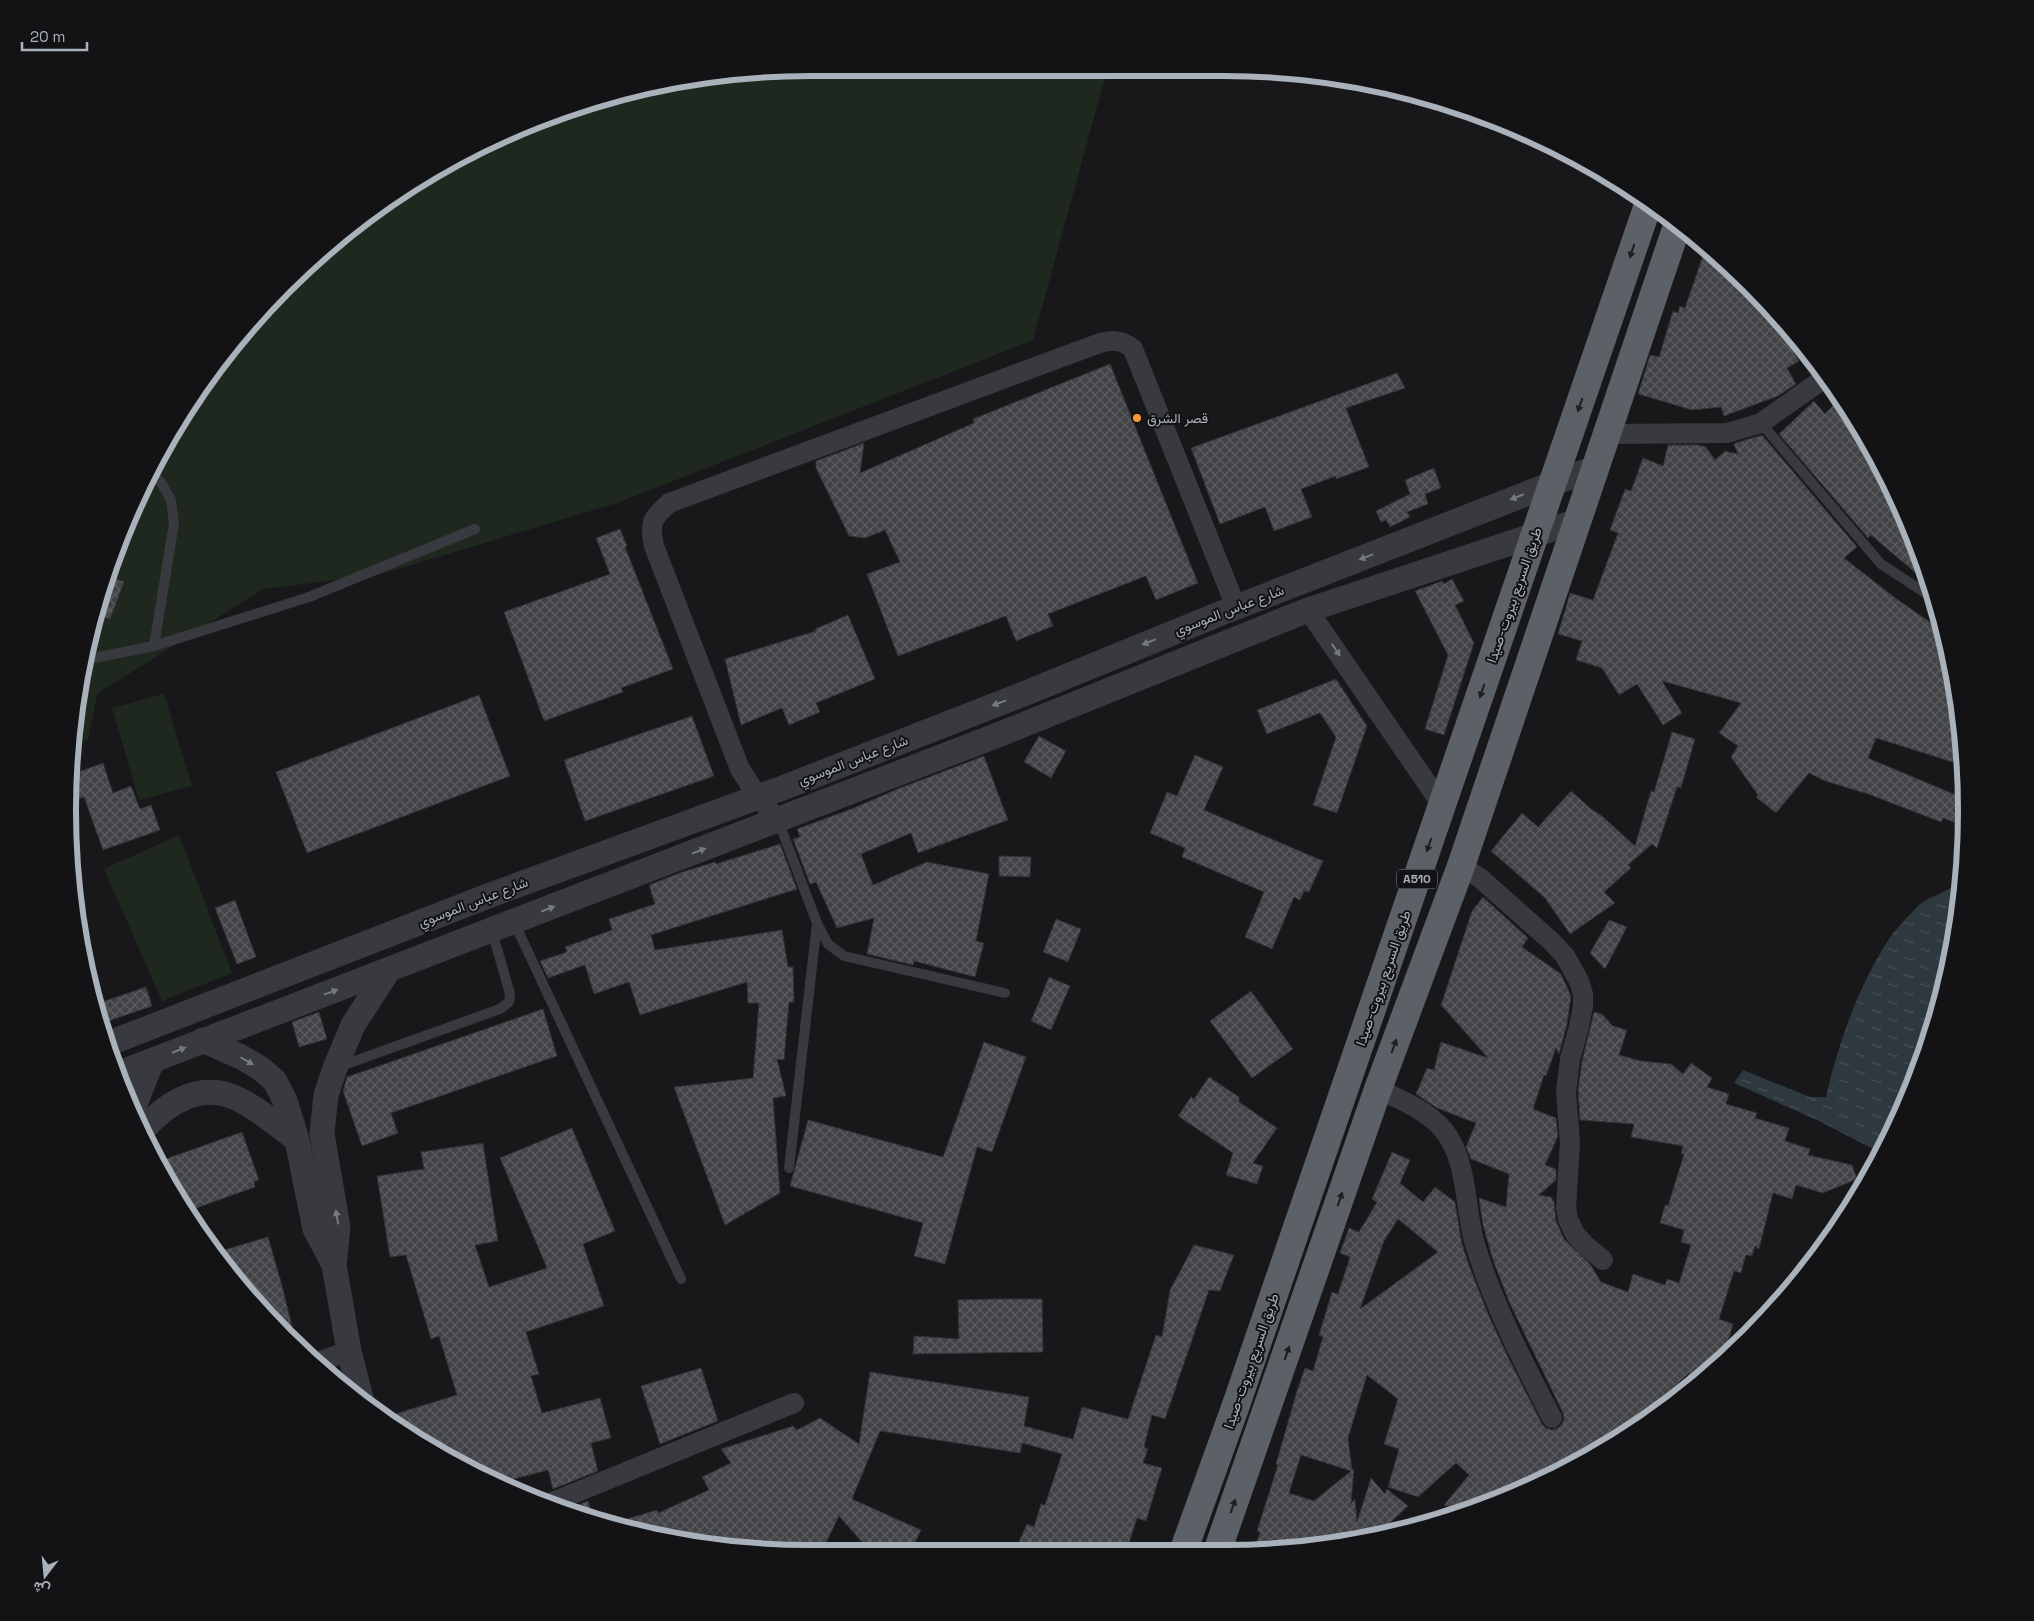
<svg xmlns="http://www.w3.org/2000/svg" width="2034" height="1621" viewBox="0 0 2034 1621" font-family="'Space Grotesk',Vazirmatn,sans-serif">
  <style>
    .grass { fill: #1f281f }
    .water { fill: url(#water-ripples) }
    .building { fill: url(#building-cross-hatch); stroke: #313236; fill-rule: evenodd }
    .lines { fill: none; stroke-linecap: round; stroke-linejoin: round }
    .service { stroke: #383a3f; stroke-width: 10 }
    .minor { stroke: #383a3f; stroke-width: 20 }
    .tertiary { stroke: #383a3f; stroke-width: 25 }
    .trunk { stroke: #5c6067; stroke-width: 28 }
    .oneway { fill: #1e1f21 }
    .oneway2 { fill: #767b83 }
    .poi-dot { fill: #f69733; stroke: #131315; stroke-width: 2 }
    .labels { text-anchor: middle; stroke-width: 4; stroke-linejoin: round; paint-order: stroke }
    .shield { fill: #131315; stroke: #7c8288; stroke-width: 1 }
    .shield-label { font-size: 12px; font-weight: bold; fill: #a9b1ba }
    .poi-label { font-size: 14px; fill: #a9b1ba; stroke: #131315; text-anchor: start }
    .street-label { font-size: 14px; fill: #a9b1ba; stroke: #131315 }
    .rim { fill: none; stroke: #a9b1ba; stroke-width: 6 }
  </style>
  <defs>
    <pattern id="water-ripples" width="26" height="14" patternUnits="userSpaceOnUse" patternTransform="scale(1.25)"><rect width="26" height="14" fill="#2d393e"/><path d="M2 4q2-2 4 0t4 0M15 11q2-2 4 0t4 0" fill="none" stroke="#495358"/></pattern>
    <pattern id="building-cross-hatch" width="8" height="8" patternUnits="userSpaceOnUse" patternTransform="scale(1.25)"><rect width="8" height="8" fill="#424347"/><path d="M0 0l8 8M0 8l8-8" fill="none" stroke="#5a5c5f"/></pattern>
  </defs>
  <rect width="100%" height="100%" fill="#18181a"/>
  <path class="grass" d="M 1107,70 L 1033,340 L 617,503 L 378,575 L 263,589 L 97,694 L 88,739 L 72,745 L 74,713 L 93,618 L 124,526 L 167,439 L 221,358 L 285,285 L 358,221 L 439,167 L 526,124 L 618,93 L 714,74 Z
    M 164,694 L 192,786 L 139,800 L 112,708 Z
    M 179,835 L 232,973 L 162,1001 L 104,869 Z"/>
  <path class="water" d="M 1962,879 L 1941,1003 L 1890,1139 L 1881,1153 L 1819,1121 L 1734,1083 L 1743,1070 L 1810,1097 L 1826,1097 C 1838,1043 1859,985 1889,939 C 1897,927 1908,917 1917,907 C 1929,895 1950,893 1962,879 Z"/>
  <path class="building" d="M 1706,247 L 1713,252 L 1801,345 L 1793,351 L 1799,361 L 1787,368 L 1796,384 L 1778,396 L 1724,416 L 1721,407 L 1692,410 L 1638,394 L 1650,355 L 1659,357 L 1673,311 L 1678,313 L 1680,306 L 1685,308 Z
    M 1110,364 L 1198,583 L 1156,600 L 1146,576 L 1048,614 L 1053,626 L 1016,641 L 1006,616 L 898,656 L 867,574 L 900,562 L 885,530 L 865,538 L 849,536 L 816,468 L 816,461 L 864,443 L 860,473 L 974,423 L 973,419 Z
    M 1397,373 L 1405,388 L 1346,408 L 1369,467 L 1336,479 L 1336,476 L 1301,489 L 1312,517 L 1274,531 L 1265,507 L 1220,524 L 1191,448 Z
    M 1840,398 L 1867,439 L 1927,572 L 1930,585 L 1871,535 L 1868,538 L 1779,434 L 1814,401 L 1825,414 Z
    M 1762,435 L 1857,547 L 1844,558 L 1894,597 L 1941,630 L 1960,714 L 1962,765 L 1876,738 L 1868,758 L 1963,798 L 1964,826 L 1943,818 L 1941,822 L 1868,794 L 1825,781 L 1809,773 L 1776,813 L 1756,797 L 1758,795 L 1731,757 L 1738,746 L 1719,733 L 1741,703 L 1662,681 L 1682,713 L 1663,725 L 1637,684 L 1619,695 L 1602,668 L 1576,660 L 1582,641 L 1558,634 L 1570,593 L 1593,600 L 1618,533 L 1610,530 L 1625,489 L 1631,491 L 1643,458 L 1663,466 L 1668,445 L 1698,445 L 1706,447 L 1715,460 L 1725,451 L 1738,454 L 1734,444 L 1736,443 Z
    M 1434,468 L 1441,488 L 1425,494 L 1428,504 L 1407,512 L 1410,517 L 1390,527 L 1386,520 L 1381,522 L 1376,511 L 1410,494 L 1405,480 Z
    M 620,529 L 627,546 L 625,547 L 673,669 L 621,688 L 623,692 L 544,721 L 504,612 L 610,574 L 596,538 Z
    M 107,575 L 124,582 L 110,619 L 94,613 Z
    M 1452,579 L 1464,601 L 1455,605 L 1474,643 L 1444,735 L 1425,729 L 1448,655 L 1415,591 L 1442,581 L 1444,584 Z
    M 848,615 L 875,679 L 816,703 L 820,712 L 789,725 L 782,708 L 741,725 L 725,659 L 816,631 L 815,629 Z
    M 1336,679 L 1367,726 L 1337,813 L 1313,805 L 1336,737 L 1320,713 L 1267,734 L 1257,710 Z
    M 479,695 L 510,776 L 307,853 L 276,772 Z
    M 692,716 L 714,776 L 585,821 L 564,760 Z
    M 1672,732 L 1695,739 L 1681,788 L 1677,787 L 1657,848 L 1652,844 L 1628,865 L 1631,868 L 1604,892 L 1615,903 L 1570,934 L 1545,898 L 1491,851 L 1522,813 L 1538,827 L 1571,791 L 1591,809 L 1602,816 L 1635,846 L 1651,791 L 1654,792 Z
    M 1039,736 L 1066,751 L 1051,778 L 1024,762 Z
    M 1195,755 L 1223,767 L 1204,810 L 1323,861 L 1309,892 L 1304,891 L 1300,900 L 1294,897 L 1272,949 L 1245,937 L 1264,892 L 1182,857 L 1185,848 L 1150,833 L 1167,792 L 1177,796 Z
    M 984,756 L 1008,820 L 918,853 L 911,833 L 861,854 L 873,885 L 927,862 L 989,874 L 976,941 L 984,943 L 975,977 L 914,961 L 913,965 L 867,954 L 874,918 L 837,928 L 816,882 L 810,884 L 793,839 L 800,837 L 797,829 L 854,808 L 895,790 Z
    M 103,763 L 113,793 L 131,786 L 140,809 L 151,805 L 160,830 L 103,850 L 84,797 L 68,803 L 70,775 Z
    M 780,844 L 797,889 L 651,935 L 655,950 L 782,930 L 788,967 L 793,967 L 794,1002 L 789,1002 L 784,1060 L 777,1059 L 786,1096 L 773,1098 L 780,1193 L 725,1225 L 674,1087 L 753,1078 L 759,1003 L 748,1003 L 747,982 L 640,1015 L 629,982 L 594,994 L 585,965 L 548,978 L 540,961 L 567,952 L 565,947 L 612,930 L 609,919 L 655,904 L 649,885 L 682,872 L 715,862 L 716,864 Z
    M 999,856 L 1031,857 L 1030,877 L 999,876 Z
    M 1483,897 L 1528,938 L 1522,947 L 1561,974 L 1571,996 L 1567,1024 L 1559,1054 L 1556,1048 L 1546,1076 L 1544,1075 L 1533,1109 L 1556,1118 L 1558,1136 L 1545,1165 L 1556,1169 L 1556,1180 L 1539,1195 L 1551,1197 L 1554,1202 L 1556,1221 L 1564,1239 L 1590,1264 L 1601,1282 L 1628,1292 L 1633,1274 L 1665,1285 L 1667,1279 L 1679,1283 L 1691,1245 L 1681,1242 L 1684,1230 L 1660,1223 L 1665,1205 L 1668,1206 L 1684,1154 L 1681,1153 L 1683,1146 L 1631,1137 L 1634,1124 L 1580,1120 L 1578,1090 L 1582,1061 L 1594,1012 L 1602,1014 L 1613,1026 L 1627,1030 L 1619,1055 L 1641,1061 L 1671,1064 L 1683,1074 L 1691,1063 L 1712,1078 L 1707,1087 L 1729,1094 L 1726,1104 L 1757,1113 L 1755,1118 L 1789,1128 L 1785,1141 L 1810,1149 L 1808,1155 L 1852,1165 L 1857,1179 L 1823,1193 L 1796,1185 L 1792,1199 L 1773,1193 L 1759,1249 L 1755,1246 L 1752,1256 L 1746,1255 L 1741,1273 L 1734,1271 L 1719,1319 L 1733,1324 L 1723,1359 L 1713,1369 L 1685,1390 L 1689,1373 L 1617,1438 L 1595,1454 L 1508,1497 L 1465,1511 L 1444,1505 L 1469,1475 L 1456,1463 L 1418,1497 L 1388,1487 L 1399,1449 L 1384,1444 L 1398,1399 L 1367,1375 L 1348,1438 L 1352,1470 L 1354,1469 L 1351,1503 L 1355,1499 L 1357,1522 L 1371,1478 L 1385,1494 L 1387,1489 L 1408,1506 L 1377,1535 L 1272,1552 L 1254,1552 L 1260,1532 L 1257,1531 L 1278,1465 L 1276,1464 L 1297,1391 L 1305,1368 L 1313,1371 L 1323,1337 L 1319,1335 L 1332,1292 L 1338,1294 L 1350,1257 L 1340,1253 L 1349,1228 L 1359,1232 L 1377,1202 L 1372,1199 L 1392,1152 L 1410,1160 L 1400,1183 L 1423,1202 L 1435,1187 L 1455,1202 L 1462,1244 L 1470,1268 L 1488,1314 L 1509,1359 L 1542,1424 L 1546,1428 L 1552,1430 L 1558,1428 L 1562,1424 L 1564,1418 L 1563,1413 L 1510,1304 L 1493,1260 L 1483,1225 L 1479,1198 L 1506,1207 L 1509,1174 L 1471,1159 L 1466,1147 L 1476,1123 L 1437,1108 L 1416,1094 L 1427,1068 L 1434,1070 L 1441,1042 L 1488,1058 L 1441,1005 L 1472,911 ZM 1398,1219 L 1438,1252 L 1360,1309 L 1384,1241 ZM 1301,1455 L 1351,1471 L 1314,1501 L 1289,1493 Z
    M 235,900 L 256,957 L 237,964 L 215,908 Z
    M 1056,919 L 1081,929 L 1068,962 L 1043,952 Z
    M 1609,920 L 1627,927 L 1605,969 L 1590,953 Z
    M 1049,977 L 1070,986 L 1051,1030 L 1031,1021 Z
    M 146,987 L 152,1006 L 100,1024 L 93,1005 Z
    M 1251,991 L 1293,1049 L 1252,1078 L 1210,1021 Z
    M 543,1009 L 557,1056 L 391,1113 L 398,1133 L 362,1146 L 343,1091 L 347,1077 Z
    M 319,1012 L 327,1039 L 299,1047 L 292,1022 Z
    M 984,1042 L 1026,1057 L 992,1152 L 977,1147 L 945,1264 L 914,1256 L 923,1223 L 790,1186 L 808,1120 L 943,1157 Z
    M 1209,1077 L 1239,1097 L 1239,1102 L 1277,1128 L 1253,1163 L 1263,1166 L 1257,1184 L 1226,1175 L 1233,1153 L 1178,1116 L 1191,1097 L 1194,1099 Z
    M 572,1128 L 615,1231 L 583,1244 L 604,1306 L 526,1332 L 539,1374 L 531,1376 L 542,1413 L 600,1398 L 611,1438 L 591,1443 L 598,1471 L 553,1489 L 548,1470 L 499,1483 L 439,1454 L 399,1427 L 395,1414 L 457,1395 L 439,1336 L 431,1339 L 406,1255 L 390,1257 L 377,1176 L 424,1169 L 421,1152 L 483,1143 L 498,1241 L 475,1245 L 489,1287 L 547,1268 L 500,1158 Z
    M 242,1132 L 259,1180 L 254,1182 L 255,1187 L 188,1211 L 167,1182 L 160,1161 Z
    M 268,1237 L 281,1282 L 296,1342 L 252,1301 L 217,1252 Z
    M 1194,1245 L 1234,1255 L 1220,1291 L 1209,1290 L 1165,1419 L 1152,1415 L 1144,1447 L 1148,1449 L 1143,1463 L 1162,1468 L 1146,1521 L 1137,1518 L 1126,1552 L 1014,1553 L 1027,1524 L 1034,1527 L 1041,1504 L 1045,1505 L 1062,1454 L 1022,1443 L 1020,1453 L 880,1431 L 852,1499 L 921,1530 L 910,1553 L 857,1553 L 862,1542 L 839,1516 L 821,1553 L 666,1539 L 613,1523 L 657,1510 L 658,1513 L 709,1490 L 702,1477 L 731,1463 L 721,1449 L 793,1426 L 797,1430 L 820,1418 L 859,1444 L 870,1372 L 1029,1397 L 1024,1426 L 1073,1439 L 1082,1407 L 1128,1419 L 1156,1335 L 1162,1337 L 1170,1290 Z
    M 992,1299 L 1042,1299 L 1043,1352 L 913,1354 L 914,1336 L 959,1339 L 958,1300 Z
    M 701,1368 L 718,1421 L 660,1444 L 641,1386 Z
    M 588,1501 L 593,1517 L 567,1509 Z"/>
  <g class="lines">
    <path class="service" d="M 1761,423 L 1881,564 L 1933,598
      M 151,472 L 162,484 L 171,500 L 174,523 L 154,646
      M 84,660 L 154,646 L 309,597 L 475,529
      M 778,820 L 817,923 L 828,944 L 844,956 L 1005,993
      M 514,922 L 681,1279
      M 338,1067 L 500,1009 L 509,1002 L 510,994 L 492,931
      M 789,1168 L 817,923"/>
    <path class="minor" d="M 1608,434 L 1727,433 L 1761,423 L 1826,377
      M 1308,610 L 1442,805
      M 778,820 L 758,797 L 740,769 L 654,546 C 649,522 652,519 669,503 L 1100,343 C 1113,339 1123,340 1133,349 L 1236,607
      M 1461,866 L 1480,878 L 1552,942 L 1565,956 L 1579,981 L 1583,994 L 1583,1006 L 1579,1027 L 1570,1059 L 1566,1092 L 1570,1142 L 1566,1208 L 1568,1219 L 1575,1234 L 1586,1246 L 1603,1260
      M 1378,1089 C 1400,1099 1430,1112 1445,1132 C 1467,1160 1465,1207 1474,1241 C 1492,1302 1523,1362 1552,1418
      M 318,1362 L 349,1351
      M 548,1504 L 794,1403"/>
    <path class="tertiary" d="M 203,1040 L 241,1057 L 260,1068 L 275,1081 L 285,1101 L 297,1140 L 315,1229 L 334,1265
      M 107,1044 L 488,896 L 780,789 L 1026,693 L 1224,612 L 1554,483 L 1595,468
      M 117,1074 L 1003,733 L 1308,610 L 1577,521
      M 132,1111 L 152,1061
      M 142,1131 C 167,1102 202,1080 240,1100 C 260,1110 279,1126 297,1140
      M 362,1402 L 349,1351 L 334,1265 L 338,1227 L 322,1134 L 326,1095 L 335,1068 L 353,1025 L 388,971"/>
    <path class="trunk" d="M 1183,1552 L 1236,1405 L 1648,205
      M 1217,1552 L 1378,1089 L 1461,866 L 1677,226"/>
  </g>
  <defs><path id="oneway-solid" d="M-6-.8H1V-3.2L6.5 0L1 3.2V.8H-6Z" transform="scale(1.25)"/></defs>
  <g class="oneway">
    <use href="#oneway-solid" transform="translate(1632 251) rotate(109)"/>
    <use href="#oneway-solid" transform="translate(1580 405) rotate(109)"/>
    <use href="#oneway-solid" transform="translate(1482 691) rotate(109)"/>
    <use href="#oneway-solid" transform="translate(1429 845) rotate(109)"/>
    <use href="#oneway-solid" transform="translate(1394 1046) rotate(-70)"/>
    <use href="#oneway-solid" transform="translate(1340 1199) rotate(-71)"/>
    <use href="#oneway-solid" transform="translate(1287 1353) rotate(-71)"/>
    <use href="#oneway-solid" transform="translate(1233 1506) rotate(-71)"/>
  </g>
  <g class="oneway2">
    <use href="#oneway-solid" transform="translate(1517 497) rotate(158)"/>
    <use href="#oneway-solid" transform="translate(1366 557) rotate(159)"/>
    <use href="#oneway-solid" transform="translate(1149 642) rotate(158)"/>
    <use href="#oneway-solid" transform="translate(1336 650) rotate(56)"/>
    <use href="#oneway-solid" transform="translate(999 703) rotate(159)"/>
    <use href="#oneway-solid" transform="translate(699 851) rotate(-21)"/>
    <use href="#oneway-solid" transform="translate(548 909) rotate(-21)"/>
    <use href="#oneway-solid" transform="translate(331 992) rotate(-20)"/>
    <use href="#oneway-solid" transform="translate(179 1050) rotate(-22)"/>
    <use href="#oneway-solid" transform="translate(247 1061) rotate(30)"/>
    <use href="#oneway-solid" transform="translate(337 1217) rotate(-100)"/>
  </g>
  <circle class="poi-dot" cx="1137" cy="418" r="5"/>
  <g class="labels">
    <rect class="shield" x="1397" y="869.5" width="40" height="19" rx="4"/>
    <g class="shield-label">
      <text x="1417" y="883">A510</text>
    </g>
    <g class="poi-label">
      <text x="1147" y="423">قصر الشرق</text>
    </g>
    <g class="street-label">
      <text transform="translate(1514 595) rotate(-71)" y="5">طريق السريع بيروت-صيدا</text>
      <text transform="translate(1229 610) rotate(-21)" y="5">شارع عباس الموسوي</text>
      <text transform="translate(853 760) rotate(-21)" y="5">شارع عباس الموسوي</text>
      <text transform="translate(473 902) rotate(-21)" y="5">شارع عباس الموسوي</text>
      <text transform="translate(1383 978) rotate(-71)" y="5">طريق السريع بيروت-صيدا</text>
      <text transform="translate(1251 1361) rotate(-71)" y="5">طريق السريع بيروت-صيدا</text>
    </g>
  </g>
  <path d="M0 0H2034V1621H0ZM810 76H1224A734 734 0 0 1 1958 810V811A734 734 0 0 1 1224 1545H810A734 734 0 0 1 76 811V810A734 734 0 0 1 810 76Z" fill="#131315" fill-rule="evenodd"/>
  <path class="rim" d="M810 76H1224A734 734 0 0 1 1958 810V811A734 734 0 0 1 1224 1545H810A734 734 0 0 1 76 811V810A734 734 0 0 1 810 76Z"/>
  <g transform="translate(45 1576) rotate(196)" stroke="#131315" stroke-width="4" paint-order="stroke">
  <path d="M0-4L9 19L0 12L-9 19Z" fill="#a9b1ba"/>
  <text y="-8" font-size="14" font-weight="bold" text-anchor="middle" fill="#a9b1ba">ش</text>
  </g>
  <path d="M22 42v8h65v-8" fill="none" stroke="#a9b1ba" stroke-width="2.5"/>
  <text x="30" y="42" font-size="15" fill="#a9b1ba" stroke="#131315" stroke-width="4" paint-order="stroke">20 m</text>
</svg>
